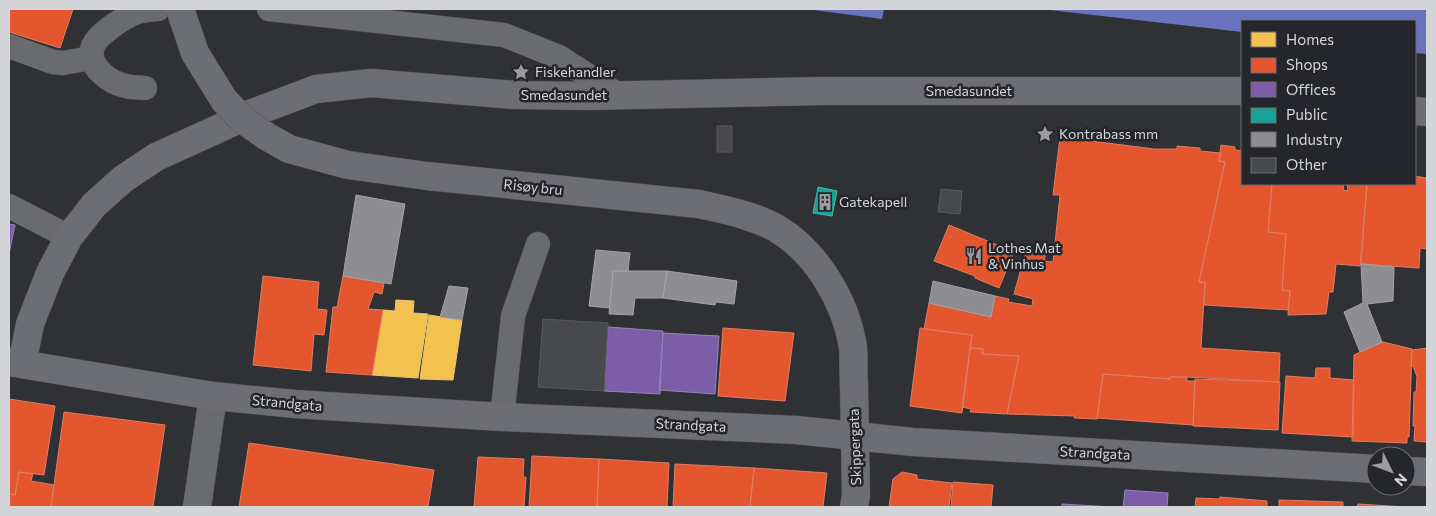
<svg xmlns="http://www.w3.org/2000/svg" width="1436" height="516" viewBox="0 0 1436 516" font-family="Commissioner,sans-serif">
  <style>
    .water { fill: #6a74be }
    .homes { fill: #f2c14e; stroke: #e9c778 }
    .shops { fill: #e4572e; stroke: #df7d61 }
    .offices { fill: #7b5ea7; stroke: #9682b6 }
    .public { fill: #17a398; stroke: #50b2ac }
    .industry { fill: #8d8d92; stroke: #a2a3a7 }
    .building { fill: #48494c; stroke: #58595d }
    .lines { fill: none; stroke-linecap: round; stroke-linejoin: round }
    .lane-casing { stroke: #4d4e52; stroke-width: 25 }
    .street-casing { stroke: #4d4e52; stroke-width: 29 }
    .secondary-casing { stroke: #4d4e52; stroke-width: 29 }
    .lane { stroke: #6a6b6d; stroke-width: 24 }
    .street { stroke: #6a6b6d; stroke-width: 28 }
    .secondary { stroke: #6d6e74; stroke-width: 28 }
    .secondary-bridge-casing { stroke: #4d4e52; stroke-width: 29; stroke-linecap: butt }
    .secondary-bridge { stroke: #6d6e74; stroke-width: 28 }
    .labels { text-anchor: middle; stroke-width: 5; stroke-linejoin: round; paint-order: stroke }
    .poi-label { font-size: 14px; fill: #d4d5d9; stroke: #25262c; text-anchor: start }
    .street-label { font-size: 14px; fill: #d4d5d9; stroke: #25262c }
  </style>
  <rect width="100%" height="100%" fill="#303135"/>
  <path class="water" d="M 806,9 L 884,9 L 882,19 Z
    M 1041,9 L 1427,9 L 1427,54 L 1415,53 L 1415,21 L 1242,21 L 1242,32 Z"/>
  <path class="homes" d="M 396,300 L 414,301 L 413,313 L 428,314 L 418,378 L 372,375 L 383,310 L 395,311 Z
    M 429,315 L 462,320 L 453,380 L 420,379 Z"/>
  <path class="shops" d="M 9,9 L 73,9 L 60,48 L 9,32 Z
    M 1060,137 L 1154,149 L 1177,149 L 1177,146 L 1200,148 L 1200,151 L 1221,153 L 1219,161 L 1225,162 L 1199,282 L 1205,282 L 1201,348 L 1280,353 L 1279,382 L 1187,377 L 1170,377 L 1170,379 L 1103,374 L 1097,419 L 1074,418 L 1075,416 L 1007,414 L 1019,356 L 982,354 L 983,349 L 970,348 L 972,335 L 924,329 L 929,303 L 991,317 L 995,296 L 1009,299 L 1008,302 L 1032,306 L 1033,299 L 1014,294 L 1027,248 L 1046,253 L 1044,261 L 1053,262 L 1060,195 L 1053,195 Z
    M 1221,145 L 1235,147 L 1235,150 L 1242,151 L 1242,184 L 1272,184 L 1268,232 L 1286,234 L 1282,290 L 1290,291 L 1288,310 L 1204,305 L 1205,282 L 1199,282 L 1225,162 L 1219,161 Z
    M 1415,176 L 1426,178 L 1426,182 L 1427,182 L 1427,249 L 1420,248 L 1419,268 L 1361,264 L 1367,184 L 1415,184 Z
    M 1272,184 L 1344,184 L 1343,190 L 1348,191 L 1347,184 L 1367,184 L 1360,266 L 1336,264 L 1333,292 L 1329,292 L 1326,314 L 1288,315 L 1290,291 L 1282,290 L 1286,234 L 1268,232 Z
    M 949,225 L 1014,252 L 999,288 L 975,278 L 975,276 L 934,261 Z
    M 263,276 L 319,282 L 317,309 L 327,310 L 324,335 L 314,334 L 311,371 L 253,365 Z
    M 343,276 L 384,283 L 382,294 L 374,292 L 368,309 L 383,310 L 372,375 L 326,372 L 333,307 L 337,307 Z
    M 723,328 L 794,333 L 785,401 L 718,396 Z
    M 920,328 L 972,335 L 962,413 L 910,406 Z
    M 1383,342 L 1412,349 L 1409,437 L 1407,437 L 1407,443 L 1352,441 L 1354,355 Z
    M 970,348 L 983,349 L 982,354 L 1019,356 L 1007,414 L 970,412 L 971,409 L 962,407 Z
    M 1427,348 L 1427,442 L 1414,441 L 1415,426 L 1413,426 L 1414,392 L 1416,392 L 1417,377 L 1413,366 L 1411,366 L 1412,350 Z
    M 1316,368 L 1330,368 L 1330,378 L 1354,380 L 1353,437 L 1282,433 L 1286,376 L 1315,378 Z
    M 1103,374 L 1170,379 L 1170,377 L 1187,377 L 1187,381 L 1195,381 L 1193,425 L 1097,418 Z
    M 1195,379 L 1280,382 L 1278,430 L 1193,426 Z
    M 9,399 L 55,406 L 44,475 L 19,472 L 15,495 L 9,494 Z
    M 64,412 L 165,425 L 153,507 L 51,507 Z
    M 249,443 L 434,470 L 428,507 L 239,507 Z
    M 532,456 L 599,459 L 597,507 L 529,507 Z
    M 478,457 L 524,459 L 523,477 L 526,477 L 524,507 L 474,507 Z
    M 599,459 L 669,463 L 667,507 L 597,507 Z
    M 675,464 L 754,468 L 750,507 L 673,507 Z
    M 754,468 L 827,473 L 823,507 L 750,507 Z
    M 19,472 L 33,474 L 31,481 L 54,485 L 51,507 L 9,507 L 9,494 L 15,495 Z
    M 902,472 L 917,475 L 917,479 L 952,483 L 949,507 L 889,507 L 893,479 Z
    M 953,482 L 993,485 L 991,507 L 951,507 Z
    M 1220,497 L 1267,501 L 1267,507 L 1195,507 L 1196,498 L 1220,499 Z
    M 1279,500 L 1343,502 L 1343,507 L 1279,507 Z
    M 1358,504 L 1406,507 L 1357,507 Z"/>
  <path class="offices" d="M 9,224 L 15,225 L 9,254 Z
    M 608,327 L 663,331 L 660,394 L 604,391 Z
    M 663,333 L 719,336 L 715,394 L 659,390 Z
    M 1125,490 L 1168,493 L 1167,507 L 1123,507 Z
    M 1062,504 L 1112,507 L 1062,507 Z"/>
  <path class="public" d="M 818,187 L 837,191 L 832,216 L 813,213 Z"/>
  <path class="industry" d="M 356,195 L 405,204 L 391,284 L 343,276 Z
    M 596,250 L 630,253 L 628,271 L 613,271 L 610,308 L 589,306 Z
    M 1361,264 L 1394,267 L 1393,301 L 1367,304 L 1382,342 L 1360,352 L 1344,312 L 1363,303 Z
    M 613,271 L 667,271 L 663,298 L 635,298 L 633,315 L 609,314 Z
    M 667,271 L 737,281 L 734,304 L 716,302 L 715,305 L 663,298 Z
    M 933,281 L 995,296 L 991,317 L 929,303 Z
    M 449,286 L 468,288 L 462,320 L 440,317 Z"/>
  <path class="building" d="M 717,126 L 732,126 L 732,152 L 717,152 Z
    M 941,189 L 962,191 L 960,214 L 938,212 Z
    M 543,319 L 608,323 L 604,391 L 538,387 Z"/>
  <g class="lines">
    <g class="lane-casing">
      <path id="lane" d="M 269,9 L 504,35 L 559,57 L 620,96
        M 9,46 L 53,62 L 63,63 L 91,58
        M 145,88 C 139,87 132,88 126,86 C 110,83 85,65 93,46 C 98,34 123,18 135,13 C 142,10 151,10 158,9
        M 9,206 L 69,237
        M 502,417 L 513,316 L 538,244"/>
    </g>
    <g class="street-casing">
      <path id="street" d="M 197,507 L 213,396"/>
    </g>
    <g class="secondary-casing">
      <path id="secondary" d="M 1415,111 L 1427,112
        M 9,362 L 213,396 L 295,404 L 502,417 L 796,430 L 913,442 L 1376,469
        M 22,364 L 30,324 L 50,273 L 69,237 L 94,205 L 123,179 L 156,157 L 255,112 L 316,89 L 371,83 L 515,95 L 588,96 L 821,91 L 1242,91
        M 854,386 L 856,495 L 854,507
        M 1406,471 L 1427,472"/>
    </g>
    <use href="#lane" class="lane"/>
    <use href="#street" class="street"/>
    <use href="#secondary" class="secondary"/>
    <g class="secondary-bridge-casing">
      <path id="secondary-bridge" d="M 180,9 L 195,53 L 224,100 L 242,119 L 266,136 L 289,149 L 348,165 L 427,176 L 699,204 C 725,210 752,215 776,228 C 816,251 846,302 853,347 C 854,360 853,373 854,386"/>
    </g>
    <use href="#secondary-bridge" class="secondary-bridge"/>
  </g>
  <defs>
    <g id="sight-bare" transform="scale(1.35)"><path d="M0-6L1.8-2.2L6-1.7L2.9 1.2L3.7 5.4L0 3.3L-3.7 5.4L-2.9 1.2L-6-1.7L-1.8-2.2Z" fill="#9b9ca0" stroke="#25262c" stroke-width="2.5" paint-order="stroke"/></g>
    <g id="building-bare" transform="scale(1.35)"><path d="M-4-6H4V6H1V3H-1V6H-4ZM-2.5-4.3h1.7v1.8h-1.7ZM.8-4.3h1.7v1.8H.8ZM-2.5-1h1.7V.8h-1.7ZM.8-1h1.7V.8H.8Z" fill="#9b9ca0" stroke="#25262c" stroke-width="2.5" paint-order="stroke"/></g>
    <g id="restaurant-bare" transform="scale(1.35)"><path d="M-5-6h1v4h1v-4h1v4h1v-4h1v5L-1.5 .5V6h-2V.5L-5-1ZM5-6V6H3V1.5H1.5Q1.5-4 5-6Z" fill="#9b9ca0" stroke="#25262c" stroke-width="2.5" paint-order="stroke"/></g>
  </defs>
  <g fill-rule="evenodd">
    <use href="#sight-bare" x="521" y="72"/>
    <use href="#sight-bare" x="1045" y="134"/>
    <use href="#building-bare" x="825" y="202"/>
    <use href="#restaurant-bare" x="974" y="256"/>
  </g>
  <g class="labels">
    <g class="poi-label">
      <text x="535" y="77">Fiskehandler</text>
      <text x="1059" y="139">Kontrabass mm</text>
      <text x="839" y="207">Gatekapell</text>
      <text x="988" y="253">Lothes Mat<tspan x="988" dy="16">&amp; Vinhus</tspan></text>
    </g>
    <g class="street-label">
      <text x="969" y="96">Smedasundet</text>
      <text x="564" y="100">Smedasundet</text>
      <text transform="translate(533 187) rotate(6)" y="5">Risøy bru</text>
      <text transform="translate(287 403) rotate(5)" y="5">Strandgata</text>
      <text transform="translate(691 425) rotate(3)" y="5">Strandgata</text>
      <text transform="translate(855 447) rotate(-92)" y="5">Skippergata</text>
      <text transform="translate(1095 453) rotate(3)" y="5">Strandgata</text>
    </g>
  </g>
  <rect width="1436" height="516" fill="none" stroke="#d4d5d9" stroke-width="20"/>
  <rect x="1241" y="20" width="175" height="165" fill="#25262c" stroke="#6b6c71"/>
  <rect x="1251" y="32" width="25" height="15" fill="#f2c14e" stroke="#6b6c71"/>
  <text x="1286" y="45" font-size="15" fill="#d4d5d9">Homes</text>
  <rect x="1251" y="58" width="25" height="15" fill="#e4572e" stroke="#6b6c71"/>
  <text x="1286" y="70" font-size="15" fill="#d4d5d9">Shops</text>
  <rect x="1251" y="82" width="25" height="15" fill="#7b5ea7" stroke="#6b6c71"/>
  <text x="1286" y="95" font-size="15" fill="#d4d5d9">Offices</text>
  <rect x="1251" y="108" width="25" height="15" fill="#17a398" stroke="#6b6c71"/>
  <text x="1286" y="120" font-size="15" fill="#d4d5d9">Public</text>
  <rect x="1251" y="132" width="25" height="15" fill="#8d8d92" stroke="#6b6c71"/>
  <text x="1286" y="145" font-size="15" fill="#d4d5d9">Industry</text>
  <rect x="1251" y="158" width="25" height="15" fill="#48494c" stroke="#6b6c71"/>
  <text x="1286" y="170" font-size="15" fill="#d4d5d9">Other</text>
  <g transform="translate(1391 471) rotate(132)"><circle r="24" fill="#25262c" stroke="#6b6c71"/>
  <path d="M0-4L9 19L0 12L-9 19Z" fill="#9b9ca0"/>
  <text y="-8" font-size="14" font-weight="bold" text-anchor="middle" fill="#d4d5d9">N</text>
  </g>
</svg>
